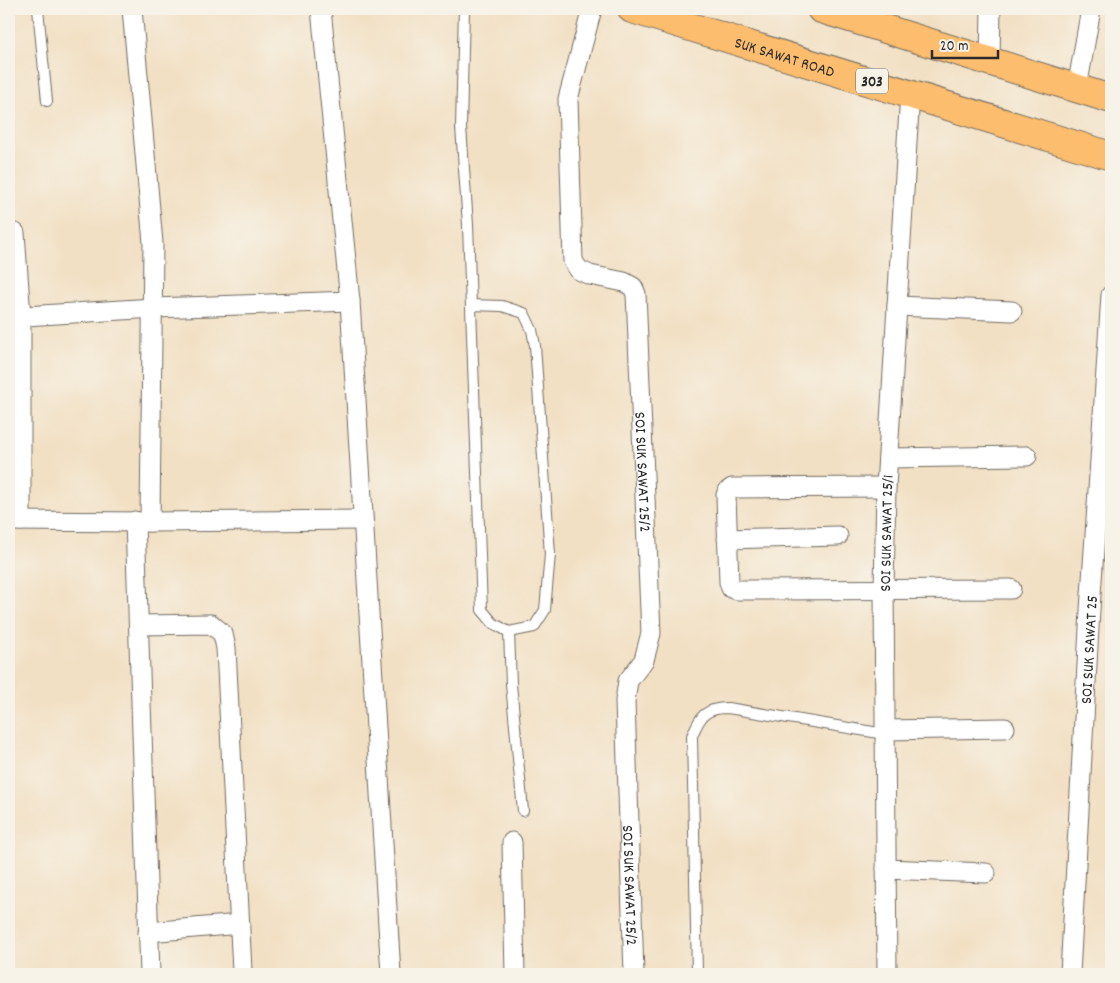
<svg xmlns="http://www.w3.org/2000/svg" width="1120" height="983" viewBox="0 0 1120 983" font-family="Dekko,sans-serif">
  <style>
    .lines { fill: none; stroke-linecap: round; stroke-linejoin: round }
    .lane-casing { stroke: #716a61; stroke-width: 12 }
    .street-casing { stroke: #716a61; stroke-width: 21 }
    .primary-casing { stroke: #716a61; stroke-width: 30 }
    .lane { stroke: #fff; stroke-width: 10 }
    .street { stroke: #fff; stroke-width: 19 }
    .primary { stroke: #fcbd6e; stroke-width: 28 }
    .labels { text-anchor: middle; stroke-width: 4; stroke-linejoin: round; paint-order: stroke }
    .shield { fill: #f7f3e8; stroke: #686764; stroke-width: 1 }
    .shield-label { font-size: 15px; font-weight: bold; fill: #2b2b2b }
    .street-label { font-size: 16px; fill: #2b2b2b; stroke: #f7f3e8 }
  </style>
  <rect width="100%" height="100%" fill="#f7f3e8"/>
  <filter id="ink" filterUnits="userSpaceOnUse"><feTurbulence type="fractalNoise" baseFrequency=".02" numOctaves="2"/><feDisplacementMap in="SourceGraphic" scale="10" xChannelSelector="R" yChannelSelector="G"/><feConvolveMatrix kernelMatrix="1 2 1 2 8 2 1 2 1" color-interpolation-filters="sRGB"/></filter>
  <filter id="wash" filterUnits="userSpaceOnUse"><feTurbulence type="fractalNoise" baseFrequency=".0096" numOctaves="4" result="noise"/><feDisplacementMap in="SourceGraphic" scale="20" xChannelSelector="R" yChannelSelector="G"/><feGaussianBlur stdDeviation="1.12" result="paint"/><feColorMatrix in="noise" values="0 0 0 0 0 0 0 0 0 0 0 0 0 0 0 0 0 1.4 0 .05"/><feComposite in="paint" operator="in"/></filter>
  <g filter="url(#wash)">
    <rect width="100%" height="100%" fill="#f2e0c4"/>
  </g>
  <g filter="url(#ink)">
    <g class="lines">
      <g class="lane-casing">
        <path id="lane" d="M 38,9 L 47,101
          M 464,9 L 461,127 L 468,225 L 482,610 L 493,623 L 509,632 L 511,684 L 523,811
          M 471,305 L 502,306 L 524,313 L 532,330 L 535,346 L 550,554 L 545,610 L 534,627 L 509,632
          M 697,974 L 692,736 C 700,716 705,708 728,708 L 885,734"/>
      </g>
      <g class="street-casing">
        <g id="street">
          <path d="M 132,9 L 153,243 L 150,522"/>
          <path d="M 321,9 L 350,301 L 391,974"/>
          <path id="s1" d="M 592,9 L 568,99 L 573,261 L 579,270 L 590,275 L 624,282 L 633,287 L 636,294 L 651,633 L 644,660 L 628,681 L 625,701 L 634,974"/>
          <path d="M 990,60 L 991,9"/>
          <path d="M 1077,88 L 1091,9"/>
          <path d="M 15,233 L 21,317 L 21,521"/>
          <path d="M 897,306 L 1012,311"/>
          <path d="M 9,317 L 154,308 L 350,301"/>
          <path d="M 888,458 L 1027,456"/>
          <path d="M 886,487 L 732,488 L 728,491 L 726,495 L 729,582 L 731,588 L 737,590 L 1011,589"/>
          <path d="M 9,521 L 150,522 L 363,520"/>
          <path d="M 135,521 L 150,974"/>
          <path d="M 727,539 L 838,536"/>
          <path d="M 139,625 L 211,624 L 223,634 L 226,648 L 242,971"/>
          <path d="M 885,730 L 1005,728"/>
          <path d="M 512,842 L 515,974"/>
          <path d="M 886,869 L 986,873"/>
          <path d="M 148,932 L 240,924"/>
          <path id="s2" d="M 887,974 L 884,590 L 886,487 L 910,93"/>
          <path id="s3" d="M 1070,974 L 1090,610 L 1111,295"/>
        </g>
      </g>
      <g class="primary-casing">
        <g id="primary">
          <path id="s4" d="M 632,9 L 1111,156"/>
          <path d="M 821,9 L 1111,99"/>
        </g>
      </g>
      <use href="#lane" class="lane"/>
      <use href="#street" class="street"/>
      <use href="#primary" class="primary"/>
    </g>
  </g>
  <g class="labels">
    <rect class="shield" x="856" y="68.5" width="32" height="25" rx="4"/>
    <g class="shield-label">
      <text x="872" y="86">303</text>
    </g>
    <g class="street-label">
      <text dy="6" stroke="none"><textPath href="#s4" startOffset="160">SUK SAWAT ROAD</textPath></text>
      <text dy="6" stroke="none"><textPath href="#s1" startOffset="509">SOI SUK SAWAT 25/2</textPath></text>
      <text dy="6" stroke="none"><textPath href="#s2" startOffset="441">SOI SUK SAWAT 25/1</textPath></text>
      <text dy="6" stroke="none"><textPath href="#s3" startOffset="325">SOI SUK SAWAT 25</textPath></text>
      <text dy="6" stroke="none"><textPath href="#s1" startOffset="929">SOI SUK SAWAT 25/2</textPath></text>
    </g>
  </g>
  <rect width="1120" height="983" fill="none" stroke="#f7f3e8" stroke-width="30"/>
  <path d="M932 50v8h66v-8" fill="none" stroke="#2b2b2b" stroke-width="2.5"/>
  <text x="940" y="50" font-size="15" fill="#2b2b2b" stroke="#f7f3e8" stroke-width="4" paint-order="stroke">20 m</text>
</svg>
